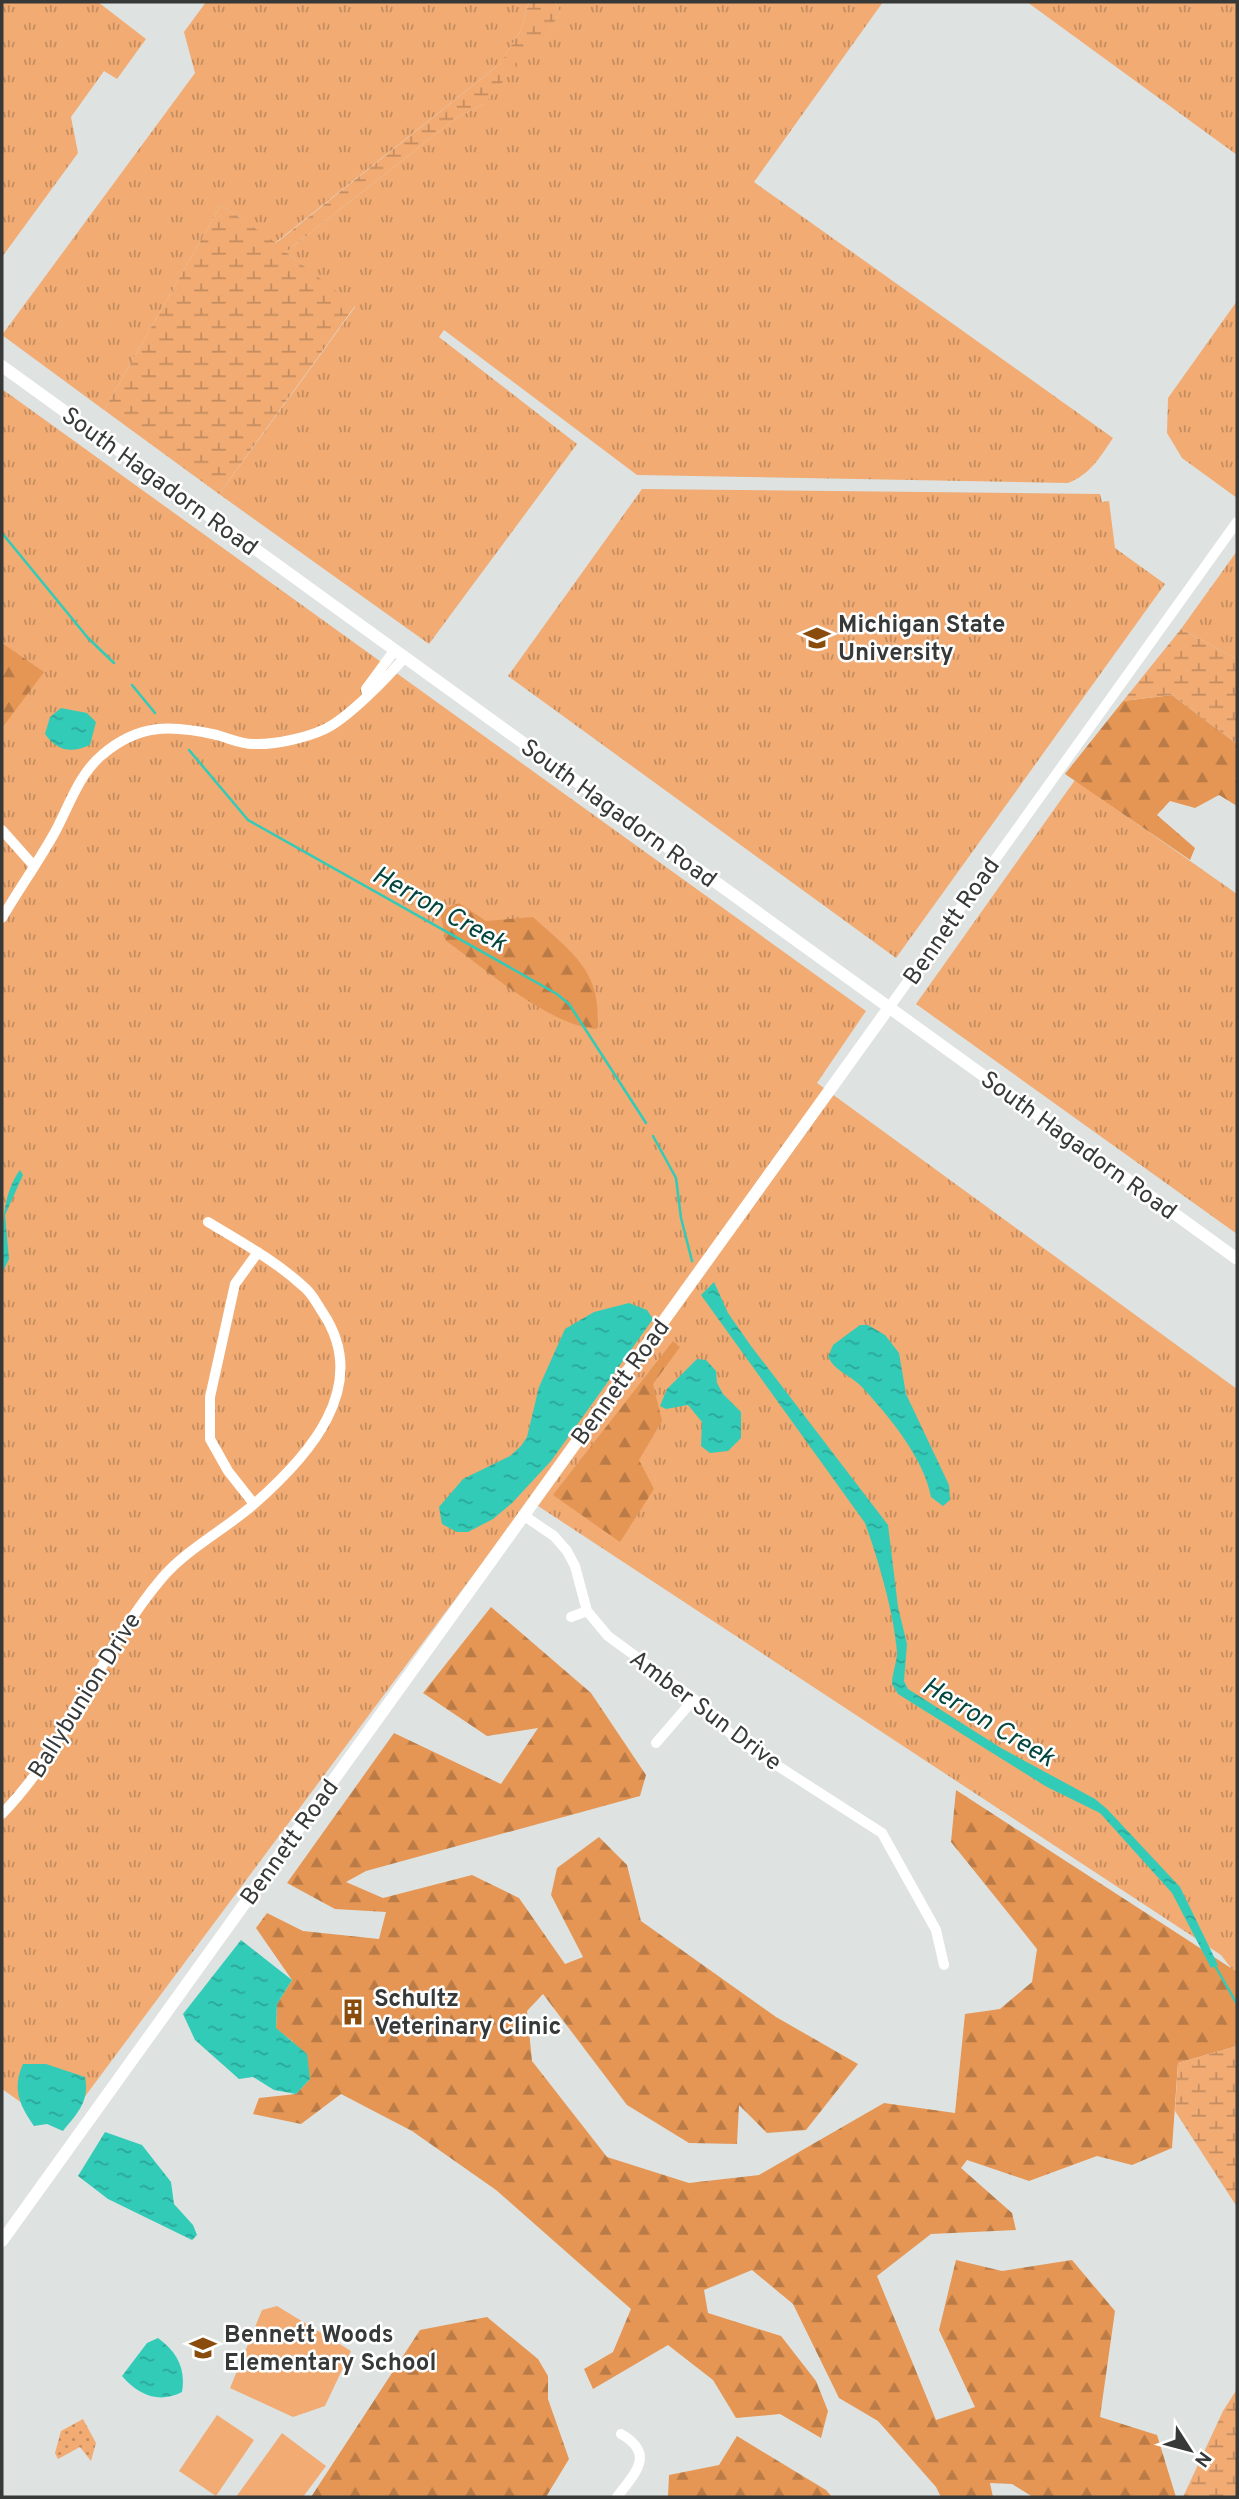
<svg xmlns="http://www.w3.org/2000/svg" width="1239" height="2499" viewBox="0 0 1239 2499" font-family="Overpass,sans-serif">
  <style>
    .grass { fill: url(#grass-tufts) }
    .forest { fill: url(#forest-firs) }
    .wetland { fill: url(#wetland-marsh) }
    .park { fill: url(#park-dots) }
    .pitch { fill: #f1ab73 }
    .water { fill: url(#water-ripples) }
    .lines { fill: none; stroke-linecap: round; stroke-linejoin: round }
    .stream { stroke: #32cbb8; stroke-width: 2.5 }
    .minor { stroke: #fff; stroke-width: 10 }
    .tertiary { stroke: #fff; stroke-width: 12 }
    .labels { text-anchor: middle; stroke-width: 5; stroke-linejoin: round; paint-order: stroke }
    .street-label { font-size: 24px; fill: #373938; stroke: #fff }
    .poi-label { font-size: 24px; font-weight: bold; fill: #373938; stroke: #fff; text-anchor: start }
    .water-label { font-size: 26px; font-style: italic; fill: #02463e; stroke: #fff }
  </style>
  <defs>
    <pattern id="grass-tufts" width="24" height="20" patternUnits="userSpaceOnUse" patternTransform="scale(1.75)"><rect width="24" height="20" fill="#f1ab73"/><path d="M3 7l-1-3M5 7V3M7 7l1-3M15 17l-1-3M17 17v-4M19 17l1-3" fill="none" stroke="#c48c5f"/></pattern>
    <pattern id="forest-firs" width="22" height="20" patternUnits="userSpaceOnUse" patternTransform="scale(1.75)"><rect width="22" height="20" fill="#e59654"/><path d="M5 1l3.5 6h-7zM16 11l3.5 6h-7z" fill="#ba7b47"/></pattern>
    <pattern id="wetland-marsh" width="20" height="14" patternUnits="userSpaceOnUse" patternTransform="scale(1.75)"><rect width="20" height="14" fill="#f1ab73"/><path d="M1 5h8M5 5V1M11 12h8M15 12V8" fill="none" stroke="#c48c5f"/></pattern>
    <pattern id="park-dots" width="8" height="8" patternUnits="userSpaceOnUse" patternTransform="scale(1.75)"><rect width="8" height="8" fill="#f1ab73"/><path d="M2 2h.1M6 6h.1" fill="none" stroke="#c48c5f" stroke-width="1.8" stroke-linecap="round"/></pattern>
    <pattern id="water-ripples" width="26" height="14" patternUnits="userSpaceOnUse" patternTransform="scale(1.75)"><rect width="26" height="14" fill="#32cbb8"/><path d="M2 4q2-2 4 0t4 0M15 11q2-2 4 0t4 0" fill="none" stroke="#2ba697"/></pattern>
  </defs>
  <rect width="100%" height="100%" fill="#dee3e2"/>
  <path class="grass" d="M 2,2 L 98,2 L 146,39 L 117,79 L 104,71 L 71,117 L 78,153 L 2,257 Z
    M 206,2 L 529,2 L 521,30 L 504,57 L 536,39 L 543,43 L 560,12 L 555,2 L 883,2 L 754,182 L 1113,438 C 1100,457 1091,474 1068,483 L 637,475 L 444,330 L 439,337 L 577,444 L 429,644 L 219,494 L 355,307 L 286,252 L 456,118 L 484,104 L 501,63 L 275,243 L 221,205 L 104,410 L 2,335 L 195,73 L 184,32 Z
    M 1027,2 L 1237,2 L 1237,155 Z
    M 1237,301 L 1237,498 L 1182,458 L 1167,433 L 1168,398 Z
    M 2,389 L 866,1011 L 817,1083 L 1237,1389 L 1237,1976 L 1221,1955 L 529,1500 L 60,2130 L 2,2089 Z
    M 642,489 L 1100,494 L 1102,502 L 1109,501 L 1115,548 L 1165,584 L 896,958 L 508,676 Z
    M 1237,551 L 1237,659 L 1181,629 Z
    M 1075,780 L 1237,894 L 1237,1234 L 916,1004 Z"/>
  <path class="forest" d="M 2,643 L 44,672 L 2,728 Z
    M 1172,695 L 1237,744 L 1237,806 L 1219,795 L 1195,808 L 1170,801 L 1157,815 L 1195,848 L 1190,860 L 1065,774 L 1123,701 Z
    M 459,903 L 486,921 L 533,917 C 571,952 603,971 597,1029 C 547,1025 488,970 446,941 L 440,911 Z
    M 673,1341 L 680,1347 L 653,1384 L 662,1421 L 639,1460 L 654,1489 L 620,1542 L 553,1495 Z
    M 491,1607 L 591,1693 L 646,1775 L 640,1796 L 366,1871 L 346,1882 L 383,1898 L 472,1875 L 519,1898 L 565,1964 L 583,1957 L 551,1895 L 557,1868 L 599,1837 L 627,1865 L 641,1921 L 776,2017 L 858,2064 L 806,2130 L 767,2133 L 739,2105 L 737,2144 L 689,2143 L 627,2105 L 543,1994 L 527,2011 L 532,2061 L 607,2157 L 689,2183 L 759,2175 L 884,2103 L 955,2113 L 965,2014 L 1000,2009 L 1032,1982 L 1037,1949 L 951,1842 L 956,1790 L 1237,1972 L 1237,2046 L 1178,2063 L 1172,2148 L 1132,2165 L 1097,2156 L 1029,2181 L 967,2160 L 961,2168 L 1012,2213 L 1016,2230 L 931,2234 L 877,2276 L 936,2420 L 975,2407 L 939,2330 L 956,2260 L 1002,2271 L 1072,2260 L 1115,2311 L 1100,2417 L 1157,2435 L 1176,2497 L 1033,2497 L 1012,2484 L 990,2483 L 993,2497 L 941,2497 L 936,2487 L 878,2421 L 839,2398 L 793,2304 L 752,2270 L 704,2290 L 708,2313 L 781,2336 L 816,2381 L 828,2411 L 821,2438 L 780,2414 L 736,2418 L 713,2380 L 668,2345 L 593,2389 L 584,2369 L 613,2352 L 631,2309 L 496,2190 L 412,2131 L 341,2094 L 301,2124 L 253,2114 L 259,2098 L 296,2094 L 310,2079 L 292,2041 L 276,2029 L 277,2004 L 292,1980 L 256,1928 L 267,1913 L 303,1931 L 379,1939 L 386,1912 L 335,1909 L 287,1883 L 394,1733 L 501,1784 L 538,1728 L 487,1736 L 423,1693 Z
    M 487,2317 L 538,2359 L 548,2376 L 548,2399 L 569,2459 L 546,2497 L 311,2497 L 420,2330 Z
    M 737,2436 L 826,2490 L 832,2497 L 668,2497 L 669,2475 L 719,2465 Z"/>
  <path class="wetland" d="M 529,2 L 555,2 L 560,12 L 543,44 L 536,40 L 516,67 L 504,57 L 521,30 Z
    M 501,63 L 511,72 L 484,104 L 456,118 L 286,252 L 355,306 L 219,494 L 104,410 L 221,205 L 276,243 Z
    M 1181,629 L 1237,659 L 1237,744 L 1172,695 L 1123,701 Z
    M 1237,2046 L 1237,2207 L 1175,2111 L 1178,2063 Z
    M 1237,2389 L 1237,2497 L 1183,2497 L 1223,2411 Z"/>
  <path class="park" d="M 83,2419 L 96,2443 L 91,2461 L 80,2447 L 58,2459 L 55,2453 L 61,2431 Z"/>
  <path class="pitch" d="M 277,2306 L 351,2351 L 325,2406 L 293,2417 L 230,2388 L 262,2310 Z
    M 217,2415 L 254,2440 L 216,2496 L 179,2471 Z
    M 282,2433 L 326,2466 L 303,2497 L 236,2497 Z"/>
  <path class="water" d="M 61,708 L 87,713 L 96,722 L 90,745 C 72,753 58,752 45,734 L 50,717 Z
    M 20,1170 L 23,1175 L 5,1215 L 9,1259 L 2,1273 C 2,1238 0,1197 20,1170 Z
    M 714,1282 L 728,1313 L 751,1346 L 888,1525 L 898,1607 L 907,1644 L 904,1681 L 908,1689 L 1001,1748 L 1095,1799 L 1107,1809 L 1180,1887 L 1218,1965 L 1211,1968 L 1172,1893 L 1100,1813 L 1047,1787 L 898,1694 L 892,1684 C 892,1673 897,1663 897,1652 C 894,1613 878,1559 865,1523 L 701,1295 Z
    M 629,1303 L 647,1310 L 653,1319 L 551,1461 L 512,1503 L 493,1519 L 468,1532 L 457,1532 L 442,1524 L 439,1507 L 463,1479 L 510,1456 L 521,1446 L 527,1437 L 539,1387 L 565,1329 L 594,1312 Z
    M 860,1325 L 868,1325 L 885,1335 L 899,1353 L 906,1394 L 949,1485 L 950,1500 L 943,1506 L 931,1497 C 924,1458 888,1415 861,1386 C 850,1375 835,1371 828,1357 L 833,1345 Z
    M 697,1359 L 706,1360 L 716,1371 L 717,1383 L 723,1394 L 741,1412 L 741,1438 L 728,1451 L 710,1453 L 701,1446 L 702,1422 L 688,1405 L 666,1409 L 660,1406 L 667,1389 Z
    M 241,1940 L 292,1980 L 277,2004 L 276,2028 L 307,2054 L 310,2079 L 296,2094 L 274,2090 L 253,2077 L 239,2079 L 195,2040 L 183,2014 Z
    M 46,2064 L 85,2077 C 90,2101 77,2114 63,2131 L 47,2124 L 34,2126 C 19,2105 12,2088 23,2064 Z
    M 105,2132 L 142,2145 L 171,2182 L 174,2204 L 193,2225 L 197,2235 L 192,2240 L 108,2199 L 78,2176 Z
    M 158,2338 C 177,2352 186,2368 182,2392 C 159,2404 138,2395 122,2376 L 147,2343 Z"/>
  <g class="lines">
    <path class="stream" d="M 2,533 L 88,638 L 114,663
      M 132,685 L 155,713
      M 189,750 L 248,820 L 557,994 L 569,1004 L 646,1123
      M 653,1136 L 676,1178 L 681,1218 L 692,1261
      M 1214,1964 L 1237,2004"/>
    <path class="minor" d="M 367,694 L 366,689 L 394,651
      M 2,830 L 34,866
      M 2,918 C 19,889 39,861 55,832 C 69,806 79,774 102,755 C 139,723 172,725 217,735 C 228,738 241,744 253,744 C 274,745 306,738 325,729 C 348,718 387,678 404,658
      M 888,1009 L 1237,522
      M 254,1504 L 228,1471 L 210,1439 L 210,1397 L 235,1284 L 258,1252
      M 523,1515 L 554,1536 L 567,1551 L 575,1566 L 587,1611 L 608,1636 L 694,1699 L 736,1739 L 882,1833 L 936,1930 L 944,1965
      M 571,1617 L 587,1611
      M 656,1743 L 694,1699
      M 2,1814 C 69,1745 100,1651 162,1578 C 187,1549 224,1530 253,1505 C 308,1457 372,1387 323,1313 C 317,1304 312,1293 304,1287 C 276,1261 241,1242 208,1222
      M 617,2497 C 635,2473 656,2454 621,2434"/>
    <path class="tertiary" d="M 2,366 L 1237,1259
      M 2,2241 L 888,1009"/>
  </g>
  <defs>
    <g id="university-bare" transform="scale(2.1)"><path d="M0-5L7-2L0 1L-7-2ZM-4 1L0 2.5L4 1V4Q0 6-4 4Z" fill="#894c0c" stroke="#fff" stroke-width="2.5" paint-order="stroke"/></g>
    <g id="building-bare" transform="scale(2.1)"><path d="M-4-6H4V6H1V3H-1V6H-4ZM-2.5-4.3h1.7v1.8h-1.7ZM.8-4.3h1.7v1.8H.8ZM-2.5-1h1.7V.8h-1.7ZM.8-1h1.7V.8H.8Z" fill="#894c0c" stroke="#fff" stroke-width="2.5" paint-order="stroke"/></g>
    <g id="school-bare" transform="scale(2.1)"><path d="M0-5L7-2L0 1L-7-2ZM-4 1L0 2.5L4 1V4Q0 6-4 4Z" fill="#894c0c" stroke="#fff" stroke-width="2.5" paint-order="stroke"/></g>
  </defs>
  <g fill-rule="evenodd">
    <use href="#university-bare" x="817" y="638"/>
    <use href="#building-bare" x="353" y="2012"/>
    <use href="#school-bare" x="203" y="2348"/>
  </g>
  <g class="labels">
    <g class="street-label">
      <text transform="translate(160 481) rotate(36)" y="8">South Hagadorn Road</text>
      <text transform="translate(619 813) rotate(36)" y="8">South Hagadorn Road</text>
      <text transform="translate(951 921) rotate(-55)" y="8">Bennett Road</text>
      <text transform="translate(1079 1145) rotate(36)" y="8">South Hagadorn Road</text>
      <text transform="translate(620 1382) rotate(-54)" y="8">Bennett Road</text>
      <text transform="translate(84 1695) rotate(-58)" y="8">Ballybunion Drive</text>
      <text transform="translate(706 1710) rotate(37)" y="8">Amber Sun Drive</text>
      <text transform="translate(289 1842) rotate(-54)" y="8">Bennett Road</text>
    </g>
    <g class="poi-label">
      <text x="838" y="632">Michigan State<tspan x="838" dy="28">University</tspan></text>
      <text x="374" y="2006">Schultz<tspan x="374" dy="28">Veterinary Clinic</tspan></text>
      <text x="224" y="2342">Bennett Woods<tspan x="224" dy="28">Elementary School</tspan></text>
    </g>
    <g class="water-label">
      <text transform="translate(440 908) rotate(29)" y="9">Herron Creek</text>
      <text transform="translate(989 1721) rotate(31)" y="9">Herron Creek</text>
    </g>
  </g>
  <rect width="1239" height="2499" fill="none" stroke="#373938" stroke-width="7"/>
  <g transform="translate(1190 2450) rotate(126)" stroke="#ffffff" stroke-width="5" paint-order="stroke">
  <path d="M0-5L12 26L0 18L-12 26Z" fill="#373938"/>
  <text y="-10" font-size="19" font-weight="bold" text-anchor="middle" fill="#373938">N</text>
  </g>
</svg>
